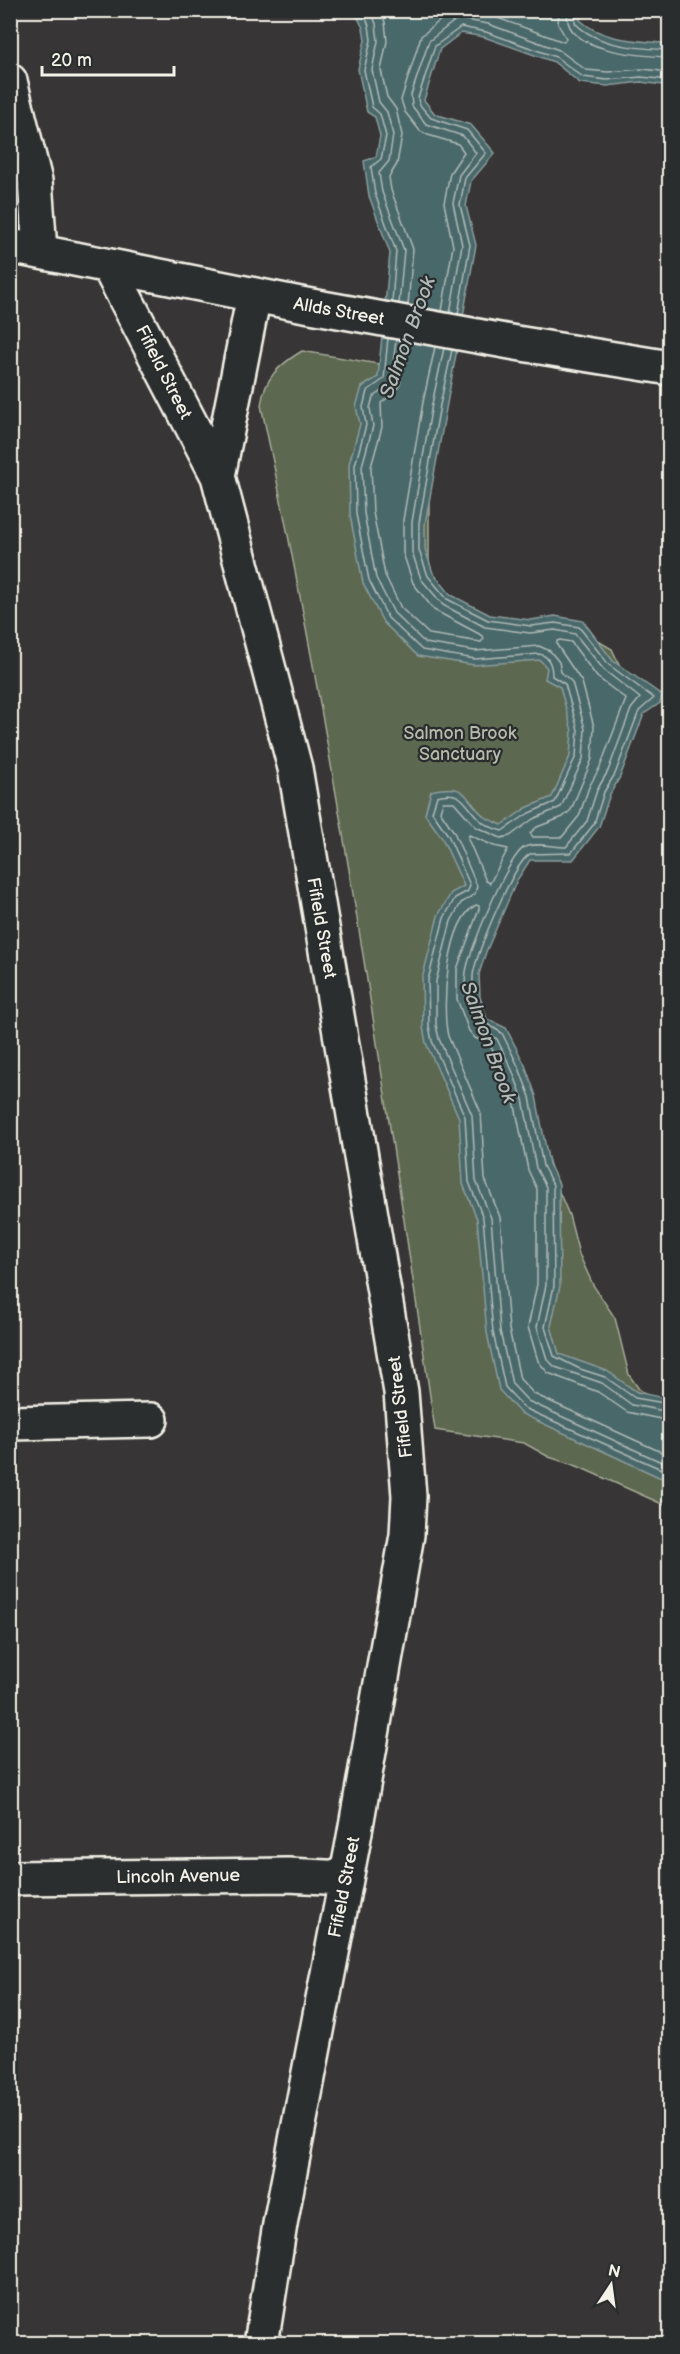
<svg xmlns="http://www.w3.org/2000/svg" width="680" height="2354" viewBox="0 0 680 2354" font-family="'Balsamiq Sans',sans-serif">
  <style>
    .green { fill: #5c674f; stroke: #a8ac9c; stroke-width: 1.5 }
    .water { fill: #49676b; stroke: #8d9e9d; stroke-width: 1.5 }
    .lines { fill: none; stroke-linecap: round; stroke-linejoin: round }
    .shore { stroke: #b0bab6; stroke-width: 1.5 }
    .minor-casing { stroke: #f4f1e8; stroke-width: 38 }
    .minor { stroke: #2a2d2e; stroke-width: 33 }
    .labels { text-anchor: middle; stroke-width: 4.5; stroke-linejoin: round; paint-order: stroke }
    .street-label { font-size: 18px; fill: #f4f1e8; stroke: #2a2d2e }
    .park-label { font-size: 18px; fill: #b7baab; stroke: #2a2d2e }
    .water-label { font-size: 20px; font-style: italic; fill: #b0bab6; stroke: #2a2d2e }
  </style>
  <rect width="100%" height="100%" fill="#373535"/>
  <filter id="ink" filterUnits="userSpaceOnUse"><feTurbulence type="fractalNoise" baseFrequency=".0167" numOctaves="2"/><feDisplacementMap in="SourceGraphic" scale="12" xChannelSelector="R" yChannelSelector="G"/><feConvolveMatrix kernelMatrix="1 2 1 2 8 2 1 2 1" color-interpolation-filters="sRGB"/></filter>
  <g filter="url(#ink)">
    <path class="green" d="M 302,351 L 437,374 L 429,453 L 429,559 L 432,577 L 448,593 L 482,614 L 566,629 L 598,641 L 612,649 L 620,666 L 479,947 L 478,1007 L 536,1118 L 555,1182 L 569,1215 L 579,1254 L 593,1285 L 615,1318 L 629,1375 L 639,1389 L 669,1411 L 669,1507 L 577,1466 L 549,1457 L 524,1443 L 435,1430 C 385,1087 334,743 261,405 C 265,377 279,365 302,351 Z"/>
    <path class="water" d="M 358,11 L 582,11 L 580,20 C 604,42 638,40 669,44 L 669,86 L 641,82 L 607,86 L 580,83 L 554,62 L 484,37 L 461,33 L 440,49 L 424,100 L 435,114 L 471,125 L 495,153 L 471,181 L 466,206 L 476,245 L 425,524 L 425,549 L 433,573 L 451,595 L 490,615 L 531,620 L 555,616 L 583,621 L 613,661 L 662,695 L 660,703 L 644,714 L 620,777 L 610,794 L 599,827 L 573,860 L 530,860 L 517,880 L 486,952 L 479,974 L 480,997 L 487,1019 L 506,1028 L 525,1065 L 536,1096 L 549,1164 L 559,1184 L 560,1286 L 551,1326 L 559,1354 L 607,1371 L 637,1392 L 669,1399 L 669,1480 L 659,1477 L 520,1413 L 499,1390 L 487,1333 L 477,1219 L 463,1184 L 459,1118 L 426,1043 L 423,1027 L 422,979 L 438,916 L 451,893 L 464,886 L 442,838 L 425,814 L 431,791 C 469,783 461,795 484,816 C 489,820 496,822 502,825 L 526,808 L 552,797 L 570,756 L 572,731 L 560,687 L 545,679 L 547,668 L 540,660 L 474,665 L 418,656 L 383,622 L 363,583 L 350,515 L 349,464 L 360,424 L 356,407 L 362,387 L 378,377 L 390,253 L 369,196 L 364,161 L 376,157 L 380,136 L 375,117 L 367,112 L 358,69 L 365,40 L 363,28 L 356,14 Z"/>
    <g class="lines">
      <path class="shore" d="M 363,10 L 369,26 L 371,40 L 364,70 L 372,107 L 380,114 L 386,136 L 381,159 L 371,167 L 375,194 L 396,251 L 392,302
        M 371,10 L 376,24 L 378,41 L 372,70 L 379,102 L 387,112 L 393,135 L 389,161 L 379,173 L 382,192 L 404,250 L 399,304
        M 380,10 L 385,22 L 387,41 L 381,70 L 387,97 L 396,109 L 402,135 L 397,164 L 389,177 L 391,190 L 413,249 L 408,305
        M 464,10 L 492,16 L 564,42 L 566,38 L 558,24 L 559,10
        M 568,10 C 559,52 643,56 670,57
        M 576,10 L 575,23 C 598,47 638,48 670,50
        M 442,311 L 453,246 L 444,203 L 450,173 L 464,152 L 458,144 L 428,135 L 420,131 L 405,112 L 401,100 L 421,36 L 448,14 L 459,10
        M 450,313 L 462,245 L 453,203 L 459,175 L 476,153 L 463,136 L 426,124 L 412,106 L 411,95 L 429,41 L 453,22 L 460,19 L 488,24 L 559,50 L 586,70 L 608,72 L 642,69 L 670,72
        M 458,314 L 470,245 L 460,205 L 465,178 L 486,153 L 467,130 L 431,118 L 419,104 L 418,98 L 435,46 L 461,27 L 486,32 L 556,57 L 583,77 L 607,80 L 641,77 L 670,80
        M 388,338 L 384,379 L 367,391 L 363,407 L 366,425 L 355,465 L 356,514 L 369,580 L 388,618 L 422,650 L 475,659 L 539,654 C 550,656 552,666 552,676 L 565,684 L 578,730 L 576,756 L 555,802 L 529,813 L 502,831 C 495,829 485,825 480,820 C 464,805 464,789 437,796 L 432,812 L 448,835 L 470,885 L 468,891 L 455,898 L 444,918 L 428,980 L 429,1026 L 432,1041 L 465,1117 L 469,1182 L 483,1218 L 493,1332 L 505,1387 L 524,1408 L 670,1473
        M 396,340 L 391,381 L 387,387 L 373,397 L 370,408 L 373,426 L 362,466 L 364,513 L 376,578 L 394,613 L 425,643 L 475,651 L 539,646 L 550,651 L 559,662 L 561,672 L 572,682 L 585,729 L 583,759 L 561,807 L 533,819 L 510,836 L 501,838 L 476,827 L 454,802 L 443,802 L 440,811 L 454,832 L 477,886 L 475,894 L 461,903 L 451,921 L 436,981 L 436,1025 L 439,1039 L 472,1115 L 476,1181 L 491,1218 L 500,1331 L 512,1384 L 528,1401 L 670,1466
        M 404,341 L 400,384 L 394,393 L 381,403 L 382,427 L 371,467 L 373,512 L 385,575 L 401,608 L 429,634 L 481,642 L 484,639 L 483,636 L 434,610 L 413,583 L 403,553 L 403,520 L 423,402 L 435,347
        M 444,348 L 432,404 L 412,522 L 412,552 L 421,579 L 443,605 L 485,627 L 530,633 L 555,630 L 575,634 L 604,670 L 640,698 L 631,709 L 608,771 L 597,790 L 587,821 L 566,847 C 554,847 536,842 525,847 C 509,854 468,953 466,972 C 463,990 469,1010 476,1026 L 497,1039 L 512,1070 L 523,1099 L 536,1168 L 546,1187 L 546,1285 L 537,1327 L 547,1359 L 555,1367 L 602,1383 L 632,1405 L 670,1412
        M 452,350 L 440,405 L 419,523 L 419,550 L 428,576 L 447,599 L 488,620 L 531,626 L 555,623 L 579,627 L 609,665 L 654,698 L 639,711 L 615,774 L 604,792 L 594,824 L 571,853 L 530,854 C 515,861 474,957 473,976 C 472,992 476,1006 482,1021 L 502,1033 L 519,1068 L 530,1097 L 543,1166 L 553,1185 L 554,1286 L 545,1327 L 554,1356 L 580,1369 L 605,1377 L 635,1398 L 670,1404
        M 560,640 L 571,642 L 597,677 L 626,699 L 600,767 L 589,787 L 579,816 L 562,837 L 533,837 L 530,833 L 537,827 L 563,817 L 571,810 L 592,759 L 594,727 L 582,682 L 557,645 L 557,641 Z
        M 469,835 L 494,846 L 508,849 L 490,883 L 486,881 L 468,839 Z
        M 670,1421 L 627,1412 L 598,1392 L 548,1373 L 538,1361 L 528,1327 L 537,1284 L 537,1189 L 528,1170 L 514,1101 L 504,1074 L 490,1045 L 475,1038 L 469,1031 L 457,999 L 457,969 L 479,909 L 479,906 L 476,905 C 447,921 441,1006 448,1036 L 481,1113 L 485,1179 L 500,1217 L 509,1329 L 520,1379 L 534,1394 L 670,1456"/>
      <g class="minor-casing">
        <path id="minor" d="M 10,81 L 35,181 L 40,251
          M 10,246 L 300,304 L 516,343 L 670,368
          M 109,267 L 218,476 L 295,768 L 401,1392 L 409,1496 L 407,1535 L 353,1843 L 280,2224 L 261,2344
          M 218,476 L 254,295
          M 10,1423 L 151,1420
          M 10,1878 L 288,1875 L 345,1878"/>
      </g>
      <use href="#minor" class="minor"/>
    </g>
  </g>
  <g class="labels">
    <g class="street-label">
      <text transform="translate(339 311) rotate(10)" y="6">Allds Street</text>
      <text transform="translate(164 372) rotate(63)" y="6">Fifield Street</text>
      <text transform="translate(322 928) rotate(80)" y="6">Fifield Street</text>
      <text transform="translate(400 1407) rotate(-97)" y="6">Fifield Street</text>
      <text transform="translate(178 1876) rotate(-1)" y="6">Lincoln Avenue</text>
      <text transform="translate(344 1887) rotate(-79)" y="6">Fifield Street</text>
    </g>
    <g class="park-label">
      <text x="460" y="739">Salmon Brook<tspan x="460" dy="21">Sanctuary</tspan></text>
    </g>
    <g class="water-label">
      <text transform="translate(407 337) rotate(-70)" y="7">Salmon Brook</text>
      <text transform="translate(489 1042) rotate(70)" y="7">Salmon Brook</text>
    </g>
  </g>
  <rect width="680" height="2354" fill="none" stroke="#2a2d2e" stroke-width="36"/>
  <rect x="18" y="18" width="644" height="2318" fill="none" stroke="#f4f1e8" stroke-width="2" filter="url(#ink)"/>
  <g transform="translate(611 2285) rotate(13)" stroke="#2a2d2e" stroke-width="4.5" paint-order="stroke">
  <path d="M0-4.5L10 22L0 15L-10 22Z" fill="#f4f1e8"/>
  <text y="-9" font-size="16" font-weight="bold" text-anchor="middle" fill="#f4f1e8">N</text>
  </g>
  <path d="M42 66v9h132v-9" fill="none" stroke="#f4f1e8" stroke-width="3"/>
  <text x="51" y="66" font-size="18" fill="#f4f1e8" stroke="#2a2d2e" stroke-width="4.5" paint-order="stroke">20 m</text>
</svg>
